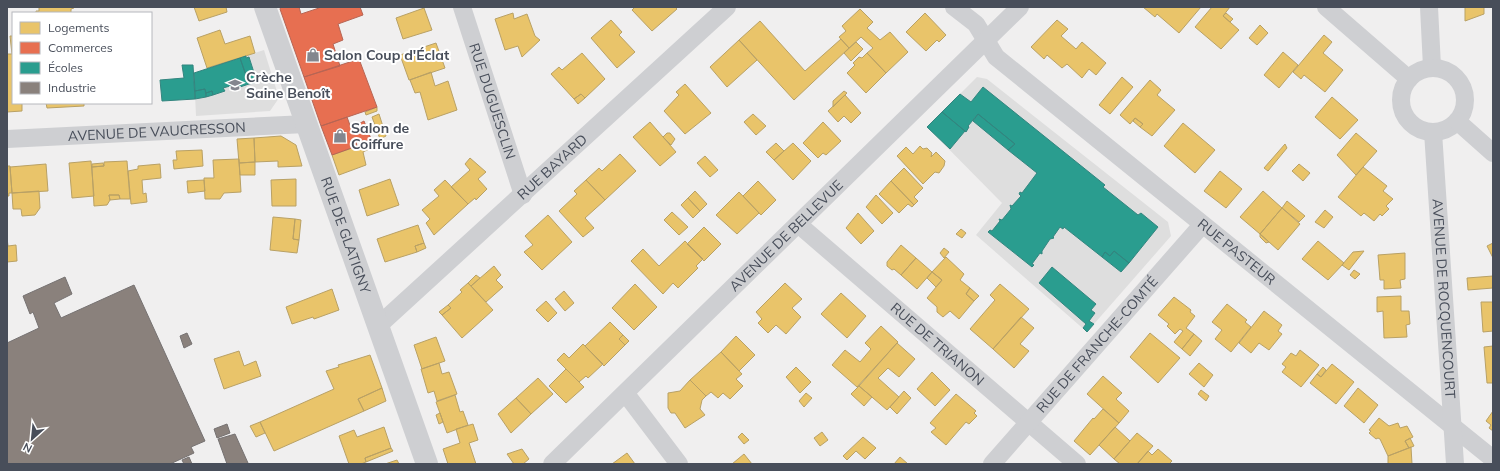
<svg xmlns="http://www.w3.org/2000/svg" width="1500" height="471" viewBox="0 0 1500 471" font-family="Mulish,sans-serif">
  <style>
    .education { fill: #dedede }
    .homes { fill: #e9c46a; stroke: #b9a165 }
    .shops { fill: #e76f51; stroke: #b76554 }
    .schools { fill: #2a9d8f; stroke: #33857f }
    .industry { fill: #8a817c; stroke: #767272 }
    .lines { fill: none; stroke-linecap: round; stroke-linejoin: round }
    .minor { stroke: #cecfd2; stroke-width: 18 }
    .tertiary { stroke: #cecfd2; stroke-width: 22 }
    .labels { text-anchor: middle; stroke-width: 4; stroke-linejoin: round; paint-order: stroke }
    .poi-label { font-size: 14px; font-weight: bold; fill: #484e5a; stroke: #fff; text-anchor: start }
    .street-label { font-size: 14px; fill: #484e5a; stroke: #fff }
  </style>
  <rect width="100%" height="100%" fill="#f0efef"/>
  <path class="education" d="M 264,50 L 279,98 L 270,111 L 196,116 L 194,73 Z
    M 977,77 L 987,79 L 1168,222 L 1171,236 L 1087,332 L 976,235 L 1002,203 L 927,127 Z"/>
  <path class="homes" d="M 39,7 L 74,7 L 74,8 L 71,9 L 71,13 L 36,13 L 36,11 L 39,11 Z
    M 194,7 L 226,7 L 227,12 L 199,21 Z
    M 635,7 L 675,7 L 677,9 L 652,31 L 632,10 Z
    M 1143,7 L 1201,7 L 1179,33 L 1157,14 L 1155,17 Z
    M 1212,7 L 1230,7 L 1223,16 L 1239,30 L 1221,49 L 1195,27 Z
    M 1465,7 L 1484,7 L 1484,14 L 1465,21 Z
    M 424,8 L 432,30 L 403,39 L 396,18 Z
    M 860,9 L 873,22 L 867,28 L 880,40 L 890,32 L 908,52 L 886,73 L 867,53 L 873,48 L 861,37 L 849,48 L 839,37 L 846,31 L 842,26 Z
    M 513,13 L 514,19 L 527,14 L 535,36 L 540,40 L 522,57 L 518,46 L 505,50 L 495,19 Z
    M 925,13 L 946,35 L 939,42 L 937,40 L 926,51 L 906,32 Z
    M 1226,13 L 1233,19 L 1230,22 L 1223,16 Z
    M 611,20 L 622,32 L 619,35 L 635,52 L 617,68 L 591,38 Z
    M 1057,20 L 1068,29 L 1061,36 L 1076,49 L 1082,42 L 1106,63 L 1096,75 L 1089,69 L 1082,78 L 1067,64 L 1062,68 L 1047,55 L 1044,59 L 1031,47 Z
    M 760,21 L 805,71 L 841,39 L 849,48 L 794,100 L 739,40 Z
    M 1260,25 L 1268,33 L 1257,45 L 1249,38 Z
    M 220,30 L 225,44 L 250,36 L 255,53 L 207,68 L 197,38 Z
    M 1324,35 L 1332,42 L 1323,53 L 1343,70 L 1325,92 L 1304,75 L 1301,79 L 1293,72 Z
    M 10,36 L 13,36 L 13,103 L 22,103 L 22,111 L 7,112 L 7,54 L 12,54 Z
    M 739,40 L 757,60 L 727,87 L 710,67 Z
    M 856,42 L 863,49 L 851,61 L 844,53 Z
    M 436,43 L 445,68 L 409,80 L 400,55 Z
    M 1283,52 L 1298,65 L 1279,88 L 1264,75 Z
    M 582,53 L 605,79 L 585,98 L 581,94 L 574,99 L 551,74 L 559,67 L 562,70 Z
    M 867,53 L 886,73 L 866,93 L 847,73 L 855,65 L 853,63 L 859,57 L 862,58 Z
    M 431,72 L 435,86 L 448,81 L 457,110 L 428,120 L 420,92 L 415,93 L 410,80 Z
    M 1122,77 L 1133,87 L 1110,114 L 1099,105 Z
    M 1150,80 L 1161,90 L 1157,95 L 1175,110 L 1152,136 L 1140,127 L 1143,124 L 1135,118 L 1130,124 L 1120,115 Z
    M 685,84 L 711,113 L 685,134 L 664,111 L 679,95 L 676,92 Z
    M 844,91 L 847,93 L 833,107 L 833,101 Z
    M 581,94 L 585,98 L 578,104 L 574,99 Z
    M 845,95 L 861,113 L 851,123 L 844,116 L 838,122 L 828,111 Z
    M 1332,97 L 1358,120 L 1340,139 L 1315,117 Z
    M 46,103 L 84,103 L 84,106 L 47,108 Z
    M 377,107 L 377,111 L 366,115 L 365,112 Z
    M 379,114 L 386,136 L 380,139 L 372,117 Z
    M 753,114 L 766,126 L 756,135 L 744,122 Z
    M 1135,118 L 1143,124 L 1140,127 L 1133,121 Z
    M 650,122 L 676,152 L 660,166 L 633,137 Z
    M 823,122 L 841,141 L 826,155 L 823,153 L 818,158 L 803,143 Z
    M 1183,123 L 1215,150 L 1195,173 L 1164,146 Z
    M 667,133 L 670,133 L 675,139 L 671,145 L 663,137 Z
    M 1356,133 L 1377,151 L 1356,175 L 1337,155 Z
    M 281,136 L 296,145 L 302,166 L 278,167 L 278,161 L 255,162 L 254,138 Z
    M 254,138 L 255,162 L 239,163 L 237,139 Z
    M 367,143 L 369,149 L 363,152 L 366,165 L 339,175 L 332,155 Z
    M 776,143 L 784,151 L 774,160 L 766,152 Z
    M 793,143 L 811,161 L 793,180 L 774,160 Z
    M 1285,144 L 1287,148 L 1268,171 L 1264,168 Z
    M 920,146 L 923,149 L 927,148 L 932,153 L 931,157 L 936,152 L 945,161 L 944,166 L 939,173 L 935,172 L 923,184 L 897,156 L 906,147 L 913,154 Z
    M 202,150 L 203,166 L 174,169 L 173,160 L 177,160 L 176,151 Z
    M 620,154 L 636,171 L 605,200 L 586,180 L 599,168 L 602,171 Z
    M 705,156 L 718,170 L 710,177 L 697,163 Z
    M 470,158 L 486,172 L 478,179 L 487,189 L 476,200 L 475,198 L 468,204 L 451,187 L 470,170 L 465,164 Z
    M 239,159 L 241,192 L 224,193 L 220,199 L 205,199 L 204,178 L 214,178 L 213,160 Z
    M 91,161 L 94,196 L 72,198 L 69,163 Z
    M 127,161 L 130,199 L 120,199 L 119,195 L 109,195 L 110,200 L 107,205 L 94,206 L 92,167 L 104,166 L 104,162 Z
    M 255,162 L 255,175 L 240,175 L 239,163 Z
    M 103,163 L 104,166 L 92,167 L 92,164 Z
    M 46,164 L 48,191 L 12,193 L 10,167 Z
    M 160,164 L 161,178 L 142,180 L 143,194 L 146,193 L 147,202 L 131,204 L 128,171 L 138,169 L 138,166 Z
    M 1299,164 L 1310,173 L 1303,181 L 1292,171 Z
    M 7,166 L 10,166 L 12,193 L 9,193 L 9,196 L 7,196 Z
    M 1363,167 L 1387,186 L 1383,191 L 1393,199 L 1386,206 L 1389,209 L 1382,216 L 1380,214 L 1374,221 L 1364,213 L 1361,216 L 1338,197 Z
    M 904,168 L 923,188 L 914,197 L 918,201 L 914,205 L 891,181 Z
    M 1220,171 L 1242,189 L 1226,208 L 1204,191 Z
    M 296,179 L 296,206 L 272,206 L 271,180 Z
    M 390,179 L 399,205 L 367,216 L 359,190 Z
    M 204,180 L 205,191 L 188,193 L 187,181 Z
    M 445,180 L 468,204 L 434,235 L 426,223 L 430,219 L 422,210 L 439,196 L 434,190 Z
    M 586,180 L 605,200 L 585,218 L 594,228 L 583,237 L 559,211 L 577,194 L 574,191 Z
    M 758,181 L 776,200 L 761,215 L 743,196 Z
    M 891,181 L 914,205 L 912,207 L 908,204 L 899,213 L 879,194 Z
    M 39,191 L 40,208 L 35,215 L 22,216 L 21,209 L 13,209 L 12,193 Z
    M 695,191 L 707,204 L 700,211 L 688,198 Z
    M 1263,191 L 1282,208 L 1260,234 L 1240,217 Z
    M 739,192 L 759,213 L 737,234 L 716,215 Z
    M 109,195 L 119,195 L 120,199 L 110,200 Z
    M 876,195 L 893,213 L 882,224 L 866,207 Z
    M 688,198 L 700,211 L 693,218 L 681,205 Z
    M 1287,201 L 1305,216 L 1299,222 L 1282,208 Z
    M 1282,208 L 1300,224 L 1278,250 L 1260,234 Z
    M 1325,210 L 1333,217 L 1324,228 L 1315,222 Z
    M 672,212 L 688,227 L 679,235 L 664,220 Z
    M 858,213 L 874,231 L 861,244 L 846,228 Z
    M 548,215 L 572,242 L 542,270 L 524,252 L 533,245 L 525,236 Z
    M 273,217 L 295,219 L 293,239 L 299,240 L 297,253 L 270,250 Z
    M 295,219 L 301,220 L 299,240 L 293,239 Z
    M 418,225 L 424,243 L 415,246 L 417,252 L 385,262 L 377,239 Z
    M 704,227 L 721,244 L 704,261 L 687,244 Z
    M 961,229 L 966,233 L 962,238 L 956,234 Z
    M 1260,234 L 1269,242 L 1266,243 L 1260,237 Z
    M 7,238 L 8,246 L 16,245 L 17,261 L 7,262 Z
    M 685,241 L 703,259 L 696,266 L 698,268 L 678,288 L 673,283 L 663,294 L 631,261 L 643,249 L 659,266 Z
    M 1318,241 L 1344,263 L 1328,280 L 1302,259 Z
    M 424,243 L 426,248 L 417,252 L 415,246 Z
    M 1493,243 L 1493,258 L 1487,246 Z
    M 901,245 L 916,258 L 901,275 L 894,269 L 892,270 L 887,266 L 887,262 Z
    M 944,248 L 949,252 L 944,258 L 940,253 Z
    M 1364,251 L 1349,270 L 1342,265 L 1353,252 Z
    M 1405,253 L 1405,279 L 1400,280 L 1401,288 L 1384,289 L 1384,280 L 1380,280 L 1378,255 Z
    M 946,257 L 964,274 L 960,280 L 970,288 L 966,294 L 974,301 L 959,319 L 950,311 L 943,317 L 937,312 L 937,307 L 927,298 L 942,280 L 932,272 Z
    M 916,258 L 932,272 L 917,289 L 901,275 Z
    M 494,266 L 501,275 L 496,280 L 503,287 L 486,302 L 471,286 Z
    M 1354,270 L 1360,274 L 1355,279 L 1350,275 Z
    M 932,272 L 942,280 L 936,287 L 927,278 Z
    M 476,275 L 480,278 L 471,286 L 468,283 Z
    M 1493,276 L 1493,288 L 1468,290 L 1467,278 Z
    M 468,283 L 493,310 L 462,338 L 442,315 L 451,308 L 448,305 L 462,292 L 460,290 Z
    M 785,283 L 802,299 L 792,308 L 801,317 L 786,334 L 776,325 L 768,333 L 758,323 L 762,319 L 756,312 Z
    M 635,284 L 657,307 L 634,330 L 612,308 Z
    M 1000,284 L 1029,309 L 993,349 L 970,329 L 995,300 L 990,295 Z
    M 970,288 L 979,296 L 974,301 L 966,294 Z
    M 332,289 L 339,310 L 314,319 L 313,317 L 292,324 L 286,307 Z
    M 564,291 L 574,303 L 565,311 L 555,299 Z
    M 841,293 L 866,316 L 847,338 L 821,314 Z
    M 1401,296 L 1401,311 L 1409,311 L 1410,324 L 1406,325 L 1407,337 L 1384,338 L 1383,311 L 1377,312 L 1377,297 Z
    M 1174,297 L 1191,310 L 1190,312 L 1195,316 L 1186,328 L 1194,334 L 1182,349 L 1174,342 L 1183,331 L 1180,329 L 1175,334 L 1167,326 L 1169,324 L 1158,315 Z
    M 546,301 L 557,313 L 548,322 L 536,310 Z
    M 1481,302 L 1493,302 L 1493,331 L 1483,332 Z
    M 1227,304 L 1247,320 L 1245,322 L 1251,327 L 1231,352 L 1215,339 L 1222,330 L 1212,322 Z
    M 448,305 L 451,308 L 442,315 L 439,312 Z
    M 1264,311 L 1282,325 L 1278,331 L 1282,334 L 1269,350 L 1259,343 L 1251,353 L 1239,343 Z
    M 1021,317 L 1034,328 L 1020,344 L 1029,351 L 1014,368 L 993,349 Z
    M 610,322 L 623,335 L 619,339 L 625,345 L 604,366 L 585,346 Z
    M 881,326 L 898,342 L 857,387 L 832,365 L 845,350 L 860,362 L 871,349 L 865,343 Z
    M 1150,333 L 1180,358 L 1158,383 L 1130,357 Z
    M 1194,334 L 1202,341 L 1190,356 L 1182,349 Z
    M 623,335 L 629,341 L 625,345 L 619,339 Z
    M 736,336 L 755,355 L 739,371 L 721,352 Z
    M 436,337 L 445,361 L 422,369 L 414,345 Z
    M 897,343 L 915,359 L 899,377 L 888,368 L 878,378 L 899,397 L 887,410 L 859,386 Z
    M 583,344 L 603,364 L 588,378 L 586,376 L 579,382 L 557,360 L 564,353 L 569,358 Z
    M 1493,346 L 1493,383 L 1487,383 L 1484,347 Z
    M 1300,350 L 1319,365 L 1301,387 L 1282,372 L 1286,367 L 1282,364 L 1291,353 L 1296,356 Z
    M 239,351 L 244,366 L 256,361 L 261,376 L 224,389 L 214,359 Z
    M 721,352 L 742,374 L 736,379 L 743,386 L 730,399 L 723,393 L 718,398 L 711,392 L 706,396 L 690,380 Z
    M 370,355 L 382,388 L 358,399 L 364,411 L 274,451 L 260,422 L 334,389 L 326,371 L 339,367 L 338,365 Z
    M 439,363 L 442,374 L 449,372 L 457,394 L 437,401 L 434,391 L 428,393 L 421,369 Z
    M 1199,363 L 1213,375 L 1204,387 L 1189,374 Z
    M 1332,364 L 1354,382 L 1336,404 L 1310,383 L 1317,374 L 1321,377 Z
    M 796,367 L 811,382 L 800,393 L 786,377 Z
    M 1323,367 L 1326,370 L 1321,377 L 1317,374 Z
    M 566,369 L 584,387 L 566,403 L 549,386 Z
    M 932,372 L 950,390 L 935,406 L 917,389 Z
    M 1103,376 L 1122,393 L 1116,399 L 1129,411 L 1119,423 L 1087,394 Z
    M 538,378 L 553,394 L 531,414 L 516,398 Z
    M 690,380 L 706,396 L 702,400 L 700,409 L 705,415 L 685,428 L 675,413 L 671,413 L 668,408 L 668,393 L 680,391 Z
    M 859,386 L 872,397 L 864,406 L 851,394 Z
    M 382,388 L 386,401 L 364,411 L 358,399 Z
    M 1358,388 L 1378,405 L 1364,423 L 1344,406 Z
    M 1201,390 L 1209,396 L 1206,401 L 1198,394 Z
    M 904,391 L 911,398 L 897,414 L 890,407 Z
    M 806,393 L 812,398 L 804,407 L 799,401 Z
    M 956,394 L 976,411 L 974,413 L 977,416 L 969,424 L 966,422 L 946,445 L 931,432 L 936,428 L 930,423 Z
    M 455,395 L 460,412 L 463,411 L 468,425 L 447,433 L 436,402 Z
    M 516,398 L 531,414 L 511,433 L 498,414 Z
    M 1103,409 L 1119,423 L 1090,455 L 1074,441 L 1093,418 L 1094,419 Z
    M 1493,411 L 1493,431 L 1489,428 L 1491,425 L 1486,421 Z
    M 440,413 L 443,422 L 439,424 L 436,415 Z
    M 1379,418 L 1389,426 L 1398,423 L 1400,428 L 1407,426 L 1413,437 L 1405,441 L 1409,448 L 1388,456 L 1380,439 L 1378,438 L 1376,439 L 1369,433 L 1371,431 L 1369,430 Z
    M 260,422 L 265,433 L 256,437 L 250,426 Z
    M 473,424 L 478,440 L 469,443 L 476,464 L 448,464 L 443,449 L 460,443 L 456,429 Z
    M 384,427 L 391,448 L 365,458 L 366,462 L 361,464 L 349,464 L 339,436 L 354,430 L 357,437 Z
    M 1115,427 L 1130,441 L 1114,459 L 1099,445 Z
    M 822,432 L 828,440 L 820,446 L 814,438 Z
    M 742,433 L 749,440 L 744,444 L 738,437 Z
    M 1137,433 L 1153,446 L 1137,464 L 1120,464 L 1114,459 Z
    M 863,437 L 876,448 L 865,459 L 856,451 L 847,460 L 843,456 Z
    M 1410,438 L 1414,446 L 1409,448 L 1405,441 Z
    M 1411,447 L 1412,464 L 1388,464 L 1388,456 Z
    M 391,448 L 393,451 L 366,462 L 365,458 Z
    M 522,449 L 529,459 L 523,464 L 514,464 L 507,454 Z
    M 1158,449 L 1172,461 L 1169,464 L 1137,464 L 1148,451 L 1152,455 Z
    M 627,453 L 635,464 L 612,464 Z
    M 744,454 L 752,464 L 732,464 Z
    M 900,457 L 908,464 L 894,464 Z
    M 397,460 L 399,464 L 385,464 Z"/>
  <path class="shops" d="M 281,7 L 299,7 L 301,14 L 319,8 L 318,7 L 360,7 L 363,15 L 338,24 L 343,40 L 333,44 L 340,66 L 304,77 L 280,9 Z
    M 359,59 L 377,107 L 321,126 L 304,77 Z
    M 347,117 L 351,128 L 364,121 L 371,139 L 360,143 L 359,141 L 356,142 L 357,146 L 332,155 L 321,126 Z"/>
  <path class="schools" d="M 246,56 L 246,58 L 249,57 L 257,82 L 249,84 L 240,58 Z
    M 240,58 L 249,84 L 231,90 L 230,86 L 223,88 L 225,91 L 213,95 L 212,91 L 206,93 L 205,89 L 195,91 L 194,73 Z
    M 182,65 L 193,65 L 195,99 L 162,101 L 160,80 L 184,78 Z
    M 983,87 L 1105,185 L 1103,187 L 1138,215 L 1141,213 L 1158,227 L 1129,263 L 1114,251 L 1110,256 L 1105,252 L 1102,257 L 1064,227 L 1063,229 L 1060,227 L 1053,237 L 1054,238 L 1050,239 L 1042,251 L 1042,254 L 1040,253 L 1032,264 L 1034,265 L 1032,267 L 988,232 L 990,230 L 992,231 L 1000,221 L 999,219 L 1002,220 L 1011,209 L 1010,205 L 1012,206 L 1021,196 L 1019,194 L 1020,192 L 1022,193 L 1037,173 L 1008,150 L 1015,144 L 978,114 L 968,126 L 969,127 L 966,132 L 942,112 L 960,94 L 971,102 Z
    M 205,89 L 206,97 L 195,99 L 195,91 Z
    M 212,91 L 213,95 L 206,97 L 206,93 Z
    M 942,112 L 965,131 L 950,149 L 927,127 Z
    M 978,114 L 1015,144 L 1008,150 L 973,121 Z
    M 1114,251 L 1129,263 L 1121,272 L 1102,257 L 1105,252 L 1110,256 Z
    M 1052,267 L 1096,304 L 1091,310 L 1095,313 L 1089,321 L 1094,324 L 1087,332 L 1083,328 L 1086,324 L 1039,283 Z"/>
  <path class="industry" d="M 65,277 L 72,294 L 54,303 L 61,318 L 134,285 L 205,441 L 191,447 L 194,453 L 170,464 L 7,464 L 7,343 L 39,328 L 33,312 L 30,314 L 23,296 Z
    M 187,333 L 192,344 L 184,348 L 180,336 Z
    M 227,424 L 230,433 L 217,438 L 214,429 Z
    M 235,434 L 248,463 L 245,464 L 227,464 L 218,439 Z
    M 189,457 L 192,464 L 184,464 L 182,460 Z"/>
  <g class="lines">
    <g class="minor">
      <path id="s1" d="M 462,7 L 523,195"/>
      <path id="s2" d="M 954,7 L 976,24 L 996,57 L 1493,459"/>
      <path d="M 1326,7 L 1409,79"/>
      <path d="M 1429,7 L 1432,67"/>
      <circle cx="1433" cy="100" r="32"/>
      <path d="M 1457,121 L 1493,153"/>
      <path id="s3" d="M 1433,132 L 1455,464"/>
      <path id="s4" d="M 7,139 L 306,124"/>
      <path id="s5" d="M 798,224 L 1077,464"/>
      <path id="s6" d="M 378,326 L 727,7"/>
      <path d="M 626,394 L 679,464"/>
      <path id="s7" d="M 552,464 L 1020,7"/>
      <path id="s8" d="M 992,464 L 1202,225"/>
    </g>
    <path class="tertiary" id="s9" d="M 265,7 L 427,464"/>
  </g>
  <defs>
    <g id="shop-bare" transform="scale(1.08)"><path d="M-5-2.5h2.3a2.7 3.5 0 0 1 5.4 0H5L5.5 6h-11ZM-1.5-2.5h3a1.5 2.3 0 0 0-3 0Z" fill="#83868e" stroke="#fff" stroke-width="2.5" paint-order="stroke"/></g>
    <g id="school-bare" transform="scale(1.08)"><path d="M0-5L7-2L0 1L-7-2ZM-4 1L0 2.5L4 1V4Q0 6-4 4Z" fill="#83868e" stroke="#fff" stroke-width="2.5" paint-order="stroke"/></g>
  </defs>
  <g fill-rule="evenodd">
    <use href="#shop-bare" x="313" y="55"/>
    <use href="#school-bare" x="235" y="85"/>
    <use href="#shop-bare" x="340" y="136"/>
  </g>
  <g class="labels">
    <g class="poi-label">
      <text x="324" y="60">Salon Coup d'Éclat</text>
      <text x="246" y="82">Crèche<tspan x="246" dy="16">Saine Benoît</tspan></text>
      <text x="351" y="133">Salon de<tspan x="351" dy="16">Coiffure</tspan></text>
    </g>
    <g class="street-label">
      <text dy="5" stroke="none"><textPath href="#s1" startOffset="99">RUE DUGUESCLIN</textPath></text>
      <text dy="5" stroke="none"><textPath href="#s4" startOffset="150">AVENUE DE VAUCRESSON</textPath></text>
      <text dy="5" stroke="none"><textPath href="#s6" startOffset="236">RUE BAYARD</textPath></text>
      <text dy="5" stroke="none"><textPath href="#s9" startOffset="242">RUE DE GLATIGNY</textPath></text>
      <text dy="5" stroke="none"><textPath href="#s7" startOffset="327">AVENUE DE BELLEVUE</textPath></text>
      <text dy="5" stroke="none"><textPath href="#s2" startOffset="376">RUE PASTEUR</textPath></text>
      <text dy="5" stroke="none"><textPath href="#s3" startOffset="167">AVENUE DE ROCQUENCOURT</textPath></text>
      <text dy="5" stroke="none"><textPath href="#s5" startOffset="184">RUE DE TRIANON</textPath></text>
      <text dy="5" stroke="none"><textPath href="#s8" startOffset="159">RUE DE FRANCHE-COMTÉ</textPath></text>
    </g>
  </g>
  <rect width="1500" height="471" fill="none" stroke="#484e5a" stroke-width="16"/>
  <rect x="12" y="12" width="140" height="92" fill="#ffffff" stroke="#b6b8bd"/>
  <rect x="20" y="22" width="20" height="12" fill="#e9c46a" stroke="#b6b8bd"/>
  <text x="48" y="32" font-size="12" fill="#484e5a">Logements</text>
  <rect x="20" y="42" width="20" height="12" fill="#e76f51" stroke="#b6b8bd"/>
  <text x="48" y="52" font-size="12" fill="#484e5a">Commerces</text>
  <rect x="20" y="62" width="20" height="12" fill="#2a9d8f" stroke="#b6b8bd"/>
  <text x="48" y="72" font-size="12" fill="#484e5a">Écoles</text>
  <rect x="20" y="82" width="20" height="12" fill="#8a817c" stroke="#b6b8bd"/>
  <text x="48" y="92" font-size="12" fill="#484e5a">Industrie</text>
  <g transform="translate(32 439) rotate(207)" stroke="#ffffff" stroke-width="3" paint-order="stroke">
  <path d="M0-3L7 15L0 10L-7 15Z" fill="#484e5a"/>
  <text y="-6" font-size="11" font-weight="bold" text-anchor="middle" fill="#484e5a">N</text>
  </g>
</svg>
